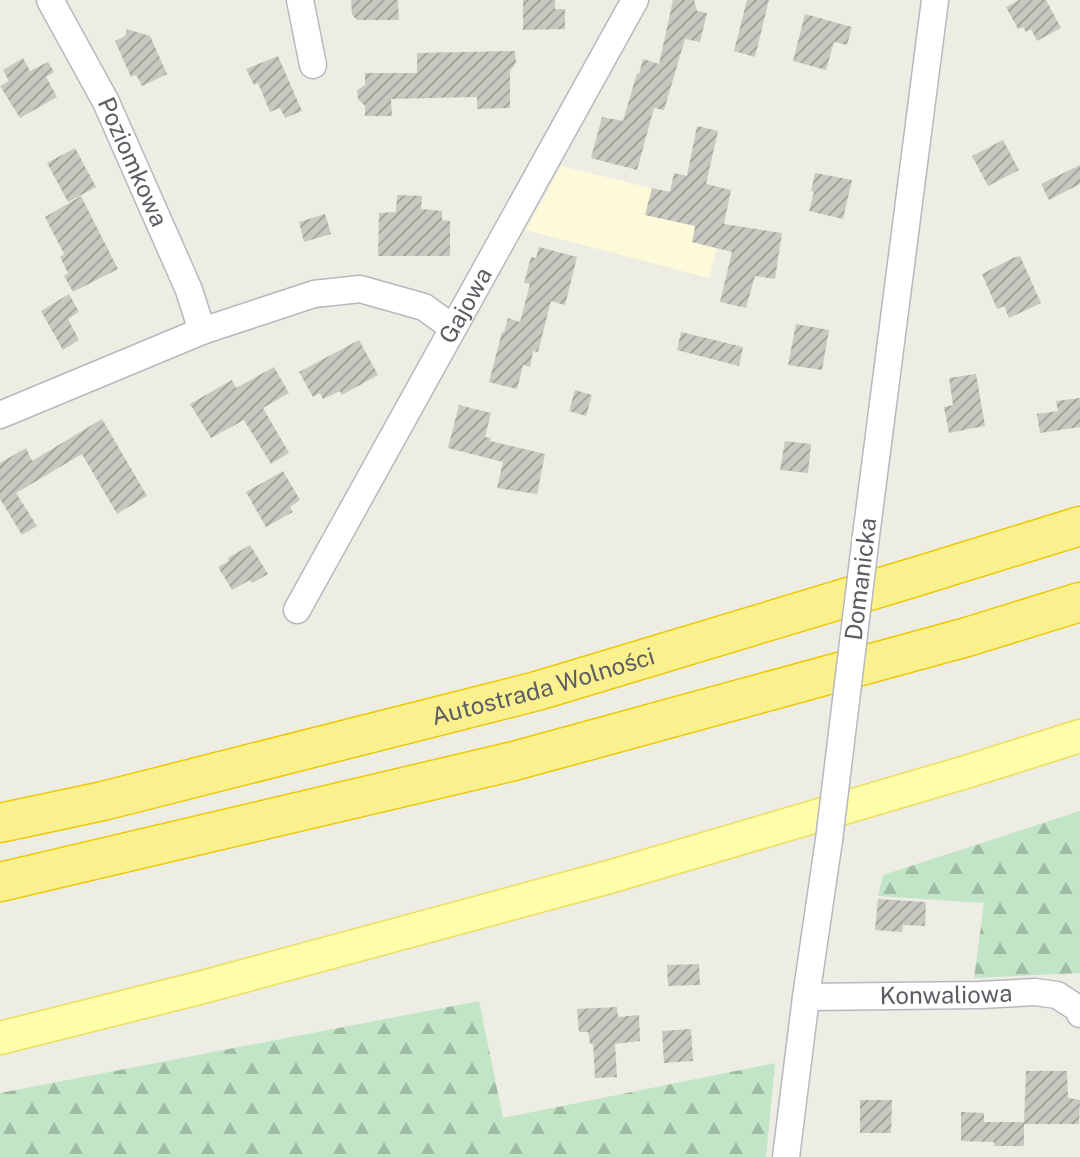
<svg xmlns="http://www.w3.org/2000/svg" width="1080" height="1157" viewBox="0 0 1080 1157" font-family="'Public Sans',sans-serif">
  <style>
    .commercial { fill: #fdfada }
    .forest { fill: url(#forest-firs) }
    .building { fill: url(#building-hatch) }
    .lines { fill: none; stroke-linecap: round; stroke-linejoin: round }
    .minor-casing { stroke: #b6b8be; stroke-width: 29 }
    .major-casing { stroke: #eedd5d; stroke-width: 35 }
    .highway-casing { stroke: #edc905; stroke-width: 41 }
    .minor { stroke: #fff; stroke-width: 26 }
    .major { stroke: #fdfdaa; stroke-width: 32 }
    .highway { stroke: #fbf08e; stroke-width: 38 }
    .minor-bridge-casing { stroke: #b6b8be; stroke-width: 29; stroke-linecap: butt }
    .minor-bridge { stroke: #fff; stroke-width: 26 }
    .labels { text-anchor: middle; stroke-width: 8; stroke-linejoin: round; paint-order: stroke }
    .street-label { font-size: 24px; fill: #5c5e64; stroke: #fff }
  </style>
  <defs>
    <pattern id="forest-firs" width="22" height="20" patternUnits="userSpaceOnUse" patternTransform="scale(2)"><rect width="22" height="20" fill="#c1e5c6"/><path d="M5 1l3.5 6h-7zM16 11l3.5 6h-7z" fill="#a0bda4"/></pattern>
    <pattern id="building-hatch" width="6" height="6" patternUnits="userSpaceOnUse" patternTransform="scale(2)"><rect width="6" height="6" fill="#c9c8c0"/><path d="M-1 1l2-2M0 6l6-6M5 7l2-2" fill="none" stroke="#a6a6a0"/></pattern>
  </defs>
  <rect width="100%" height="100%" fill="#eeede4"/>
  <path class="commercial" d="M 561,166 L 728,207 L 709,278 L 526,230 Z"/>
  <path class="forest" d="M 1080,811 L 1080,973 L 974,978 L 984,903 L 878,896 L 883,875 Z
    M 479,1001 L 503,1118 L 775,1063 L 766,1157 L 0,1157 L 0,1093 Z"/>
  <path class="building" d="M 351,0 L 398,0 L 399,20 L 357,20 L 352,15 Z
    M 523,0 L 555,0 L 555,9 L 565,9 L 565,29 L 523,30 Z
    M 673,0 L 694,0 L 697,11 L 707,13 L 700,42 L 685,39 L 664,110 L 654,108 L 637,170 L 591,158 L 602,117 L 623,121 L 637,73 L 639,74 L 643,59 L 659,64 Z
    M 747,0 L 769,0 L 755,57 L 734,51 Z
    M 1019,0 L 1046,0 L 1061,28 L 1037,41 L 1031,29 L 1026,32 L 1023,27 L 1018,29 L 1006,7 Z
    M 805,14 L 852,27 L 847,45 L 834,42 L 826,70 L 793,61 Z
    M 127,29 L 150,36 L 167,74 L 142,86 L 136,75 L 131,77 L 115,41 L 125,36 Z
    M 515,51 L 516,63 L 510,71 L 510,108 L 477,109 L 477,97 L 391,99 L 392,116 L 365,116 L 365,106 L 358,99 L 357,90 L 365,85 L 365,73 L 417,73 L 417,53 Z
    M 278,56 L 302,111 L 285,118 L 280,108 L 270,112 L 258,83 L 254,85 L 246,69 Z
    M 23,58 L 30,71 L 48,62 L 54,72 L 46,77 L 57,97 L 20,118 L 0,86 L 9,81 L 3,70 Z
    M 697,126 L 718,131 L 706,184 L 731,190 L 724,224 L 782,233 L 775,279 L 755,276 L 746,308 L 720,302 L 732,252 L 692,242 L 695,226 L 645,215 L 652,188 L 670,192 L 674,173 L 687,176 Z
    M 1003,140 L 1019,170 L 988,186 L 972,156 Z
    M 75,148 L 96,187 L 68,202 L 47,163 Z
    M 1080,165 L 1080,184 L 1049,200 L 1041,184 Z
    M 815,173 L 852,180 L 843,219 L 809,211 L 814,192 L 811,191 Z
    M 397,195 L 422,196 L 421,209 L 442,211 L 442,220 L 450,221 L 450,256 L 378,256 L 379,213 L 396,212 Z
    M 81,196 L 118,269 L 73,292 L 64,276 L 68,273 L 60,257 L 64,254 L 45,217 Z
    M 325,214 L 331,234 L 304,242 L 299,222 Z
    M 539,247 L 577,257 L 565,305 L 551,301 L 538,352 L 533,351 L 530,367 L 523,365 L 517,389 L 489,382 L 502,332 L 504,332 L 508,318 L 520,322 L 530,284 L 524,283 L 531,257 L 536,258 Z
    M 1020,256 L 1041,303 L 1009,318 L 1004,306 L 997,309 L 982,274 L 1013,258 Z
    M 69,294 L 79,312 L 68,319 L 79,340 L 63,350 L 41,311 Z
    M 796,324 L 829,330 L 822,370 L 788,365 Z
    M 681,332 L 743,347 L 739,366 L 677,350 Z
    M 359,340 L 378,375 L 342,395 L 340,391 L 323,399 L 320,393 L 313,397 L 299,372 Z
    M 274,367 L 289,393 L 263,408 L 289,453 L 271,464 L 244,420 L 211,438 L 190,404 L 232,380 L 236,388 Z
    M 976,374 L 985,426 L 949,433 L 944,407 L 953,405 L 949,378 Z
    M 575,390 L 592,395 L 586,416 L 569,411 Z
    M 1080,398 L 1080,427 L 1040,433 L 1037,414 L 1058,411 L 1056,401 Z
    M 459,405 L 491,413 L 485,437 L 491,438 L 490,441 L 545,454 L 537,494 L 497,488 L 503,462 L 448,448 Z
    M 102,419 L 147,496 L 117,514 L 82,454 L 16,493 L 37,526 L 22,535 L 0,499 L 0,463 L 26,448 L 32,461 Z
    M 785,441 L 811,444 L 808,473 L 780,470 Z
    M 283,471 L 300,500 L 290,507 L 293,512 L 266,527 L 246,492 Z
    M 250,545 L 268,574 L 252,583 L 250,580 L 232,590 L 218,567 L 229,561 L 228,558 Z
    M 878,899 L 926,902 L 925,926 L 903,925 L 902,932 L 875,930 Z
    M 699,964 L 700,985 L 668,986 L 667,965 Z
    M 617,1007 L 618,1017 L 639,1015 L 640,1041 L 615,1044 L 617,1077 L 595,1078 L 593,1044 L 590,1044 L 588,1032 L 579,1032 L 577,1009 Z
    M 691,1029 L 693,1061 L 664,1063 L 662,1031 Z
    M 1026,1071 L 1067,1071 L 1068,1098 L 1080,1100 L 1079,1124 L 1024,1124 Z
    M 860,1100 L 892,1100 L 891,1133 L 860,1133 Z
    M 961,1112 L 984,1113 L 984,1122 L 1024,1122 L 1024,1146 L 994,1146 L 994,1142 L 961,1141 Z"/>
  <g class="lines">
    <g class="minor-casing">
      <g id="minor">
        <path id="s1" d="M 50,0 L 106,102 L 189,290 L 202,331"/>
        <path d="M 300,0 L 313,65"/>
        <path d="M 0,415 L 202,331 L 314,294 L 360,289 L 424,307 L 453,328"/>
        <path d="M 866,536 L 935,0"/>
        <path id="s2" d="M 297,610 L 635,0"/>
        <path id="s3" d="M 806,997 L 980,995 L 1035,992 L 1057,995 L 1077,1008 L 1080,1014"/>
        <path d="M 786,1157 L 806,997 L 829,840"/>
      </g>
    </g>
    <g class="major-casing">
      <path id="major" d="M 0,1038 L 203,987 L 609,877 L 966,772 L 1080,736"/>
    </g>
    <g class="highway-casing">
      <g id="highway">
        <path id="s4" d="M 0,823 L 103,801 L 537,691 L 915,577 L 1080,526"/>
        <path d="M 0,882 L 514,761 L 967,637 L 1080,602"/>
      </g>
    </g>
    <use href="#minor" class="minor"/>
    <use href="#major" class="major"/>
    <use href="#highway" class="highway"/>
    <g class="minor-bridge-casing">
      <path id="minor-bridge" d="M 829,840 L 866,536"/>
    </g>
    <use href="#minor-bridge" class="minor-bridge"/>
  </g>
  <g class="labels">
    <g class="street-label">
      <text dy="8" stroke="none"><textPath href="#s1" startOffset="182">Poziomkowa</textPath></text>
      <text dy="8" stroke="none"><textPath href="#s2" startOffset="348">Gajowa</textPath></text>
      <text transform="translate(861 579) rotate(-83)" y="8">Domanicka</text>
      <text dy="8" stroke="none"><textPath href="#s4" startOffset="560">Autostrada Wolności</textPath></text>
      <text dy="8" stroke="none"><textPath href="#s3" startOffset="140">Konwaliowa</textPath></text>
    </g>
  </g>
</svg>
